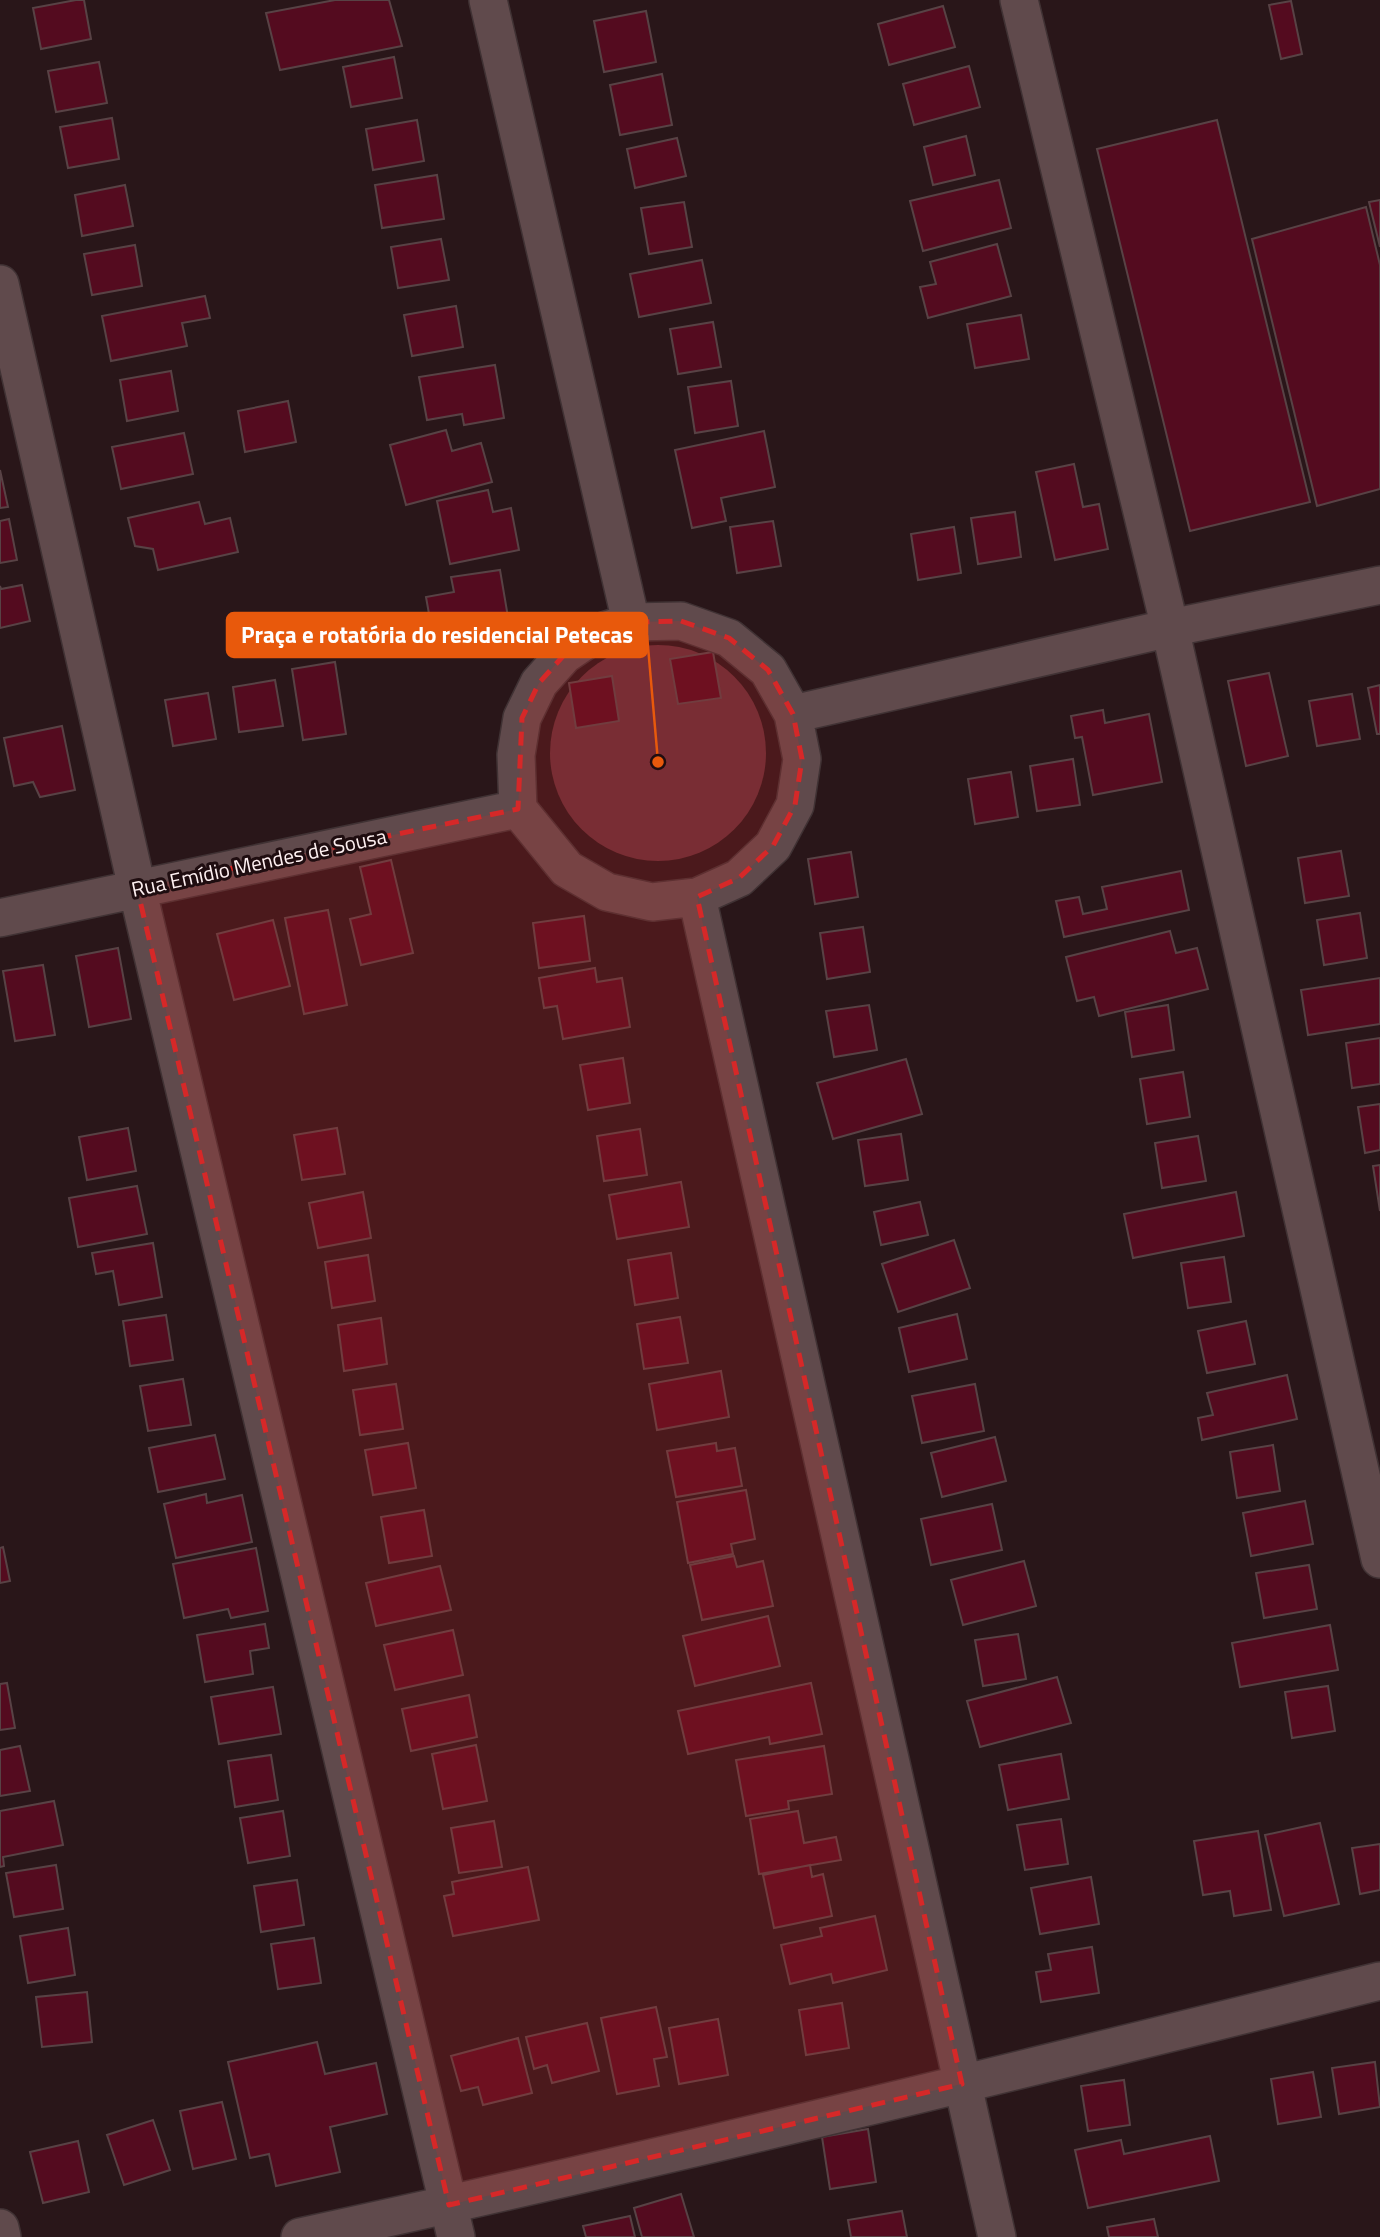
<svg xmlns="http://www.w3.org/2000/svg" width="1380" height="2237" viewBox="0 0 1380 2237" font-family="'Titillium Web',sans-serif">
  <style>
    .green { fill: #622f37 }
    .building { fill: #540b1f; stroke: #584245; stroke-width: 2 }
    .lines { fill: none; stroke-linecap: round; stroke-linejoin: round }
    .street-casing { stroke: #403234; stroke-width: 40 }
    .street { stroke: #604a4c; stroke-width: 37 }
    .marked { fill: #d62828; fill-opacity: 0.2; stroke: #d62828; stroke-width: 5; stroke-dasharray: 14 9; stroke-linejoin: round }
    .labels { text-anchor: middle; stroke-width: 6; stroke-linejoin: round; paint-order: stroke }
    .street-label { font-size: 21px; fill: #fef0f1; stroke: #1f0d10 }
    .leader { fill: none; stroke: #e8590c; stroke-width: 2.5 }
    .callout-dot { fill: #e8590c; stroke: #1f0d10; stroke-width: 2.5 }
    .callout { fill: #e8590c; stroke: #e8590c; stroke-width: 2.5 }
    .callout-label { font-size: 23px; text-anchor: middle; font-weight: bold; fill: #fff }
  </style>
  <rect width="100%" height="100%" fill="#291619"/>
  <path class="green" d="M550 753a108 108 0 1 1 216 0a108 108 0 1 1-216 0Z"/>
  <path class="building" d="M 76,0 L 84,0 L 91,39 L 41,49 L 33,8 Z
    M 335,0 L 389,0 L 402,46 L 280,70 L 266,13 Z
    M 1291,1 L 1302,54 L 1281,59 L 1269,5 Z
    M 943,6 L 955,47 L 889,65 L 878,24 Z
    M 646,11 L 656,62 L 604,72 L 594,21 Z
    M 394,57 L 402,98 L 351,107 L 343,67 Z
    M 99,62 L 107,103 L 56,112 L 48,71 Z
    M 969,66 L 980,107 L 914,125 L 903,84 Z
    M 662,74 L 672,125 L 620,135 L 610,85 Z
    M 112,118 L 119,159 L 68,168 L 60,127 Z
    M 417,120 L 424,161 L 373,170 L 366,129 Z
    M 1217,120 L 1310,502 L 1190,531 L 1097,149 Z
    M 966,136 L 975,175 L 933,185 L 924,147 Z
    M 677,138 L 686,176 L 635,188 L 627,149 Z
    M 437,175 L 444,219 L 382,228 L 375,185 Z
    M 999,180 L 1011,228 L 923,251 L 910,201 Z
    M 125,185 L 133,226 L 82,236 L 75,195 Z
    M 1380,200 L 1380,247 L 1369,202 Z
    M 684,202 L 692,247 L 649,254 L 641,208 Z
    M 1366,207 L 1380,265 L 1380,489 L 1317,506 L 1252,239 Z
    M 441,239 L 449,280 L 398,288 L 391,247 Z
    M 997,244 L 1011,296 L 928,318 L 920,287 L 936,284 L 930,262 Z
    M 135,245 L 142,286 L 92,295 L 84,254 Z
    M 702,260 L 711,303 L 639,317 L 630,274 Z
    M 205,296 L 210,318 L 182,323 L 187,346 L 111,361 L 102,316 Z
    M 456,306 L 463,347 L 412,356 L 404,315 Z
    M 1021,315 L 1029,359 L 975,368 L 967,324 Z
    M 713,322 L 721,367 L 678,374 L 670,329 Z
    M 495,365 L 504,418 L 464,425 L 462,414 L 427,420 L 419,377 Z
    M 171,371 L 178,411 L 127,421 L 120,380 Z
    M 731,381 L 738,426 L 695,433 L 688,387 Z
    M 288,401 L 296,442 L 245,452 L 238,411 Z
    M 446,430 L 452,451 L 481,443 L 492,482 L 406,505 L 390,445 Z
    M 764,431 L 775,487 L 721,498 L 726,521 L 692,528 L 675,450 Z
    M 184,433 L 193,474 L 121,489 L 112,447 Z
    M 1074,464 L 1083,507 L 1099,504 L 1108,549 L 1055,560 L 1036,472 Z
    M 0,470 L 8,507 L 0,508 Z
    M 488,490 L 493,512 L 511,508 L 519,550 L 450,564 L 437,501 Z
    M 199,502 L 205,524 L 230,518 L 238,552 L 158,570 L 153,549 L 135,546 L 128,518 Z
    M 1015,512 L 1021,557 L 978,564 L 971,518 Z
    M 9,519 L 17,560 L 0,563 L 0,521 Z
    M 773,521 L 781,566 L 737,573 L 730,527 Z
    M 954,527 L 961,573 L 918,580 L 911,534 Z
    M 500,570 L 510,629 L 434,642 L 426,597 L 454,592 L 451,577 Z
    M 22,585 L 30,621 L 0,628 L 0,586 L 1,589 Z
    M 713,652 L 721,698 L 678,704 L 670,659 Z
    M 335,662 L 346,734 L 303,740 L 292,669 Z
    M 1269,673 L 1288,756 L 1246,766 L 1228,681 Z
    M 612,676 L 619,721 L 576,728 L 569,683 Z
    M 275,680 L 283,726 L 239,732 L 233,687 Z
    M 1380,685 L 1380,734 L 1377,734 L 1368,688 Z
    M 208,693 L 216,739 L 173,746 L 165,700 Z
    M 1352,694 L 1360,739 L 1317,746 L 1309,701 Z
    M 1103,710 L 1105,723 L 1149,714 L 1162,782 L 1093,795 L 1082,737 L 1075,738 L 1071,716 Z
    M 62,726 L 75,790 L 40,797 L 33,782 L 14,786 L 4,738 Z
    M 1073,759 L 1080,805 L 1037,811 L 1030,766 Z
    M 1011,772 L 1018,817 L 975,824 L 968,779 Z
    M 1341,851 L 1349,896 L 1305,903 L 1298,858 Z
    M 851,852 L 858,897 L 815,904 L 808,859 Z
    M 391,860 L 413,953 L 361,965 L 350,919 L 371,914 L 360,867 Z
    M 1181,871 L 1189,910 L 1064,937 L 1056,901 L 1079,897 L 1083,914 L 1107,909 L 1102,887 Z
    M 328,910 L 347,1005 L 304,1014 L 285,918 Z
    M 1360,913 L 1367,958 L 1324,965 L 1317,920 Z
    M 584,916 L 590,961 L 539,968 L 533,923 Z
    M 273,920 L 290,986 L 234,1000 L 217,934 Z
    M 863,927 L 870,972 L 827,979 L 820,933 Z
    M 1170,931 L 1176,953 L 1197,948 L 1208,989 L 1099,1016 L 1094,997 L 1077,1001 L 1066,957 Z
    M 118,948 L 131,1019 L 89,1027 L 76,956 Z
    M 43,965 L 55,1035 L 15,1041 L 3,971 Z
    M 595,968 L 597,982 L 622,978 L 630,1027 L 563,1039 L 557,1006 L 544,1008 L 539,978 Z
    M 1380,978 L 1380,1024 L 1308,1035 L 1301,990 Z
    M 869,1005 L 877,1050 L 834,1057 L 826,1011 Z
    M 1168,1005 L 1174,1050 L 1132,1057 L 1125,1012 Z
    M 1380,1038 L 1380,1084 L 1352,1088 L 1346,1043 Z
    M 623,1058 L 630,1103 L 588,1110 L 580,1065 Z
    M 906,1059 L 922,1114 L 833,1139 L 817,1083 Z
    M 1183,1072 L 1190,1117 L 1147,1124 L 1140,1079 Z
    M 1380,1104 L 1380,1150 L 1365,1153 L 1358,1107 Z
    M 128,1128 L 136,1171 L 87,1180 L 79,1137 Z
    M 337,1128 L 345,1174 L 302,1180 L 294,1135 Z
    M 640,1129 L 647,1175 L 604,1181 L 597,1136 Z
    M 901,1134 L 908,1180 L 865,1186 L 858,1140 Z
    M 1198,1136 L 1206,1181 L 1162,1188 L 1155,1143 Z
    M 1380,1165 L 1380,1211 L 1373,1166 Z
    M 681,1182 L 689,1227 L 617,1239 L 609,1195 Z
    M 137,1186 L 147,1234 L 78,1247 L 69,1198 Z
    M 363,1192 L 371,1238 L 318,1248 L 309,1203 Z
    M 1236,1192 L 1244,1236 L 1133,1258 L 1124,1214 Z
    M 920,1202 L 928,1235 L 881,1245 L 874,1212 Z
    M 954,1240 L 970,1288 L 898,1312 L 882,1264 Z
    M 153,1243 L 162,1297 L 119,1305 L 113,1271 L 96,1274 L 92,1253 Z
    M 671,1253 L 678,1298 L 635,1305 L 628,1260 Z
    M 368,1255 L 375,1301 L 332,1308 L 325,1262 Z
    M 1224,1257 L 1231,1302 L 1188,1308 L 1181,1263 Z
    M 957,1314 L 967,1359 L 909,1372 L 899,1328 Z
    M 166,1315 L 173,1360 L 130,1366 L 123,1321 Z
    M 680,1317 L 688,1363 L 644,1369 L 637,1324 Z
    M 381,1318 L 387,1364 L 344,1371 L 338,1325 Z
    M 1246,1321 L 1255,1364 L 1207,1373 L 1198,1331 Z
    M 721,1371 L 729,1417 L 657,1430 L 649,1384 Z
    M 1287,1375 L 1297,1419 L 1202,1440 L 1198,1418 L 1213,1415 L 1207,1393 Z
    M 183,1379 L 191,1425 L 148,1431 L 140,1386 Z
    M 396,1384 L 403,1429 L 360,1435 L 353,1390 Z
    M 975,1384 L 984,1431 L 922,1443 L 912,1396 Z
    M 215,1435 L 225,1479 L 158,1492 L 149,1448 Z
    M 995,1437 L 1006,1481 L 942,1497 L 931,1453 Z
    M 408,1443 L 416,1488 L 373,1495 L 365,1450 Z
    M 716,1443 L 717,1451 L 735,1448 L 742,1486 L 676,1497 L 667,1451 Z
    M 1273,1445 L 1280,1491 L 1237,1498 L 1230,1452 Z
    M 746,1490 L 755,1539 L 731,1544 L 733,1554 L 688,1563 L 677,1502 Z
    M 206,1494 L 207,1503 L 242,1495 L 252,1542 L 176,1558 L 164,1504 Z
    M 1305,1501 L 1313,1544 L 1251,1556 L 1243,1513 Z
    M 992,1504 L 1002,1550 L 931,1565 L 921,1519 Z
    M 424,1510 L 432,1556 L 389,1563 L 381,1517 Z
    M 3,1547 L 10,1581 L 0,1583 L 0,1548 Z
    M 256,1548 L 268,1611 L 231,1618 L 228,1609 L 184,1618 L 173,1564 Z
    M 734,1556 L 737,1567 L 763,1561 L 773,1606 L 702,1620 L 690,1565 Z
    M 1024,1561 L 1036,1606 L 963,1625 L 951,1580 Z
    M 1309,1565 L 1317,1609 L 1264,1618 L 1256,1573 Z
    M 440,1566 L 451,1610 L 376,1626 L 366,1583 Z
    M 768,1616 L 780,1666 L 695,1686 L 683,1636 Z
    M 265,1624 L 269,1648 L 250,1651 L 253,1674 L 205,1682 L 197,1635 Z
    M 1330,1625 L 1338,1670 L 1240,1687 L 1232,1643 Z
    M 453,1630 L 463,1675 L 395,1690 L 384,1645 Z
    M 1018,1634 L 1026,1679 L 983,1686 L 975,1640 Z
    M 1057,1677 L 1071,1723 L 980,1747 L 967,1701 Z
    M 7,1683 L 15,1728 L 0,1730 L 0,1684 Z
    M 811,1683 L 822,1734 L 770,1744 L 769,1737 L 688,1754 L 678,1711 Z
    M 1328,1686 L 1335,1731 L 1292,1738 L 1285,1692 Z
    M 273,1687 L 281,1734 L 219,1744 L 211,1697 Z
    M 469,1695 L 477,1737 L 411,1751 L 402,1709 Z
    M 476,1745 L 487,1801 L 443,1809 L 432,1754 Z
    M 20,1746 L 30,1791 L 0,1796 L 0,1750 Z
    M 824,1746 L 832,1794 L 788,1801 L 789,1809 L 746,1816 L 736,1760 Z
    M 1061,1754 L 1069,1799 L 1008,1810 L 999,1765 Z
    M 271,1755 L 278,1800 L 235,1807 L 228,1761 Z
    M 54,1801 L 63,1845 L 3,1857 L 4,1866 L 0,1867 L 0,1811 Z
    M 283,1811 L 290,1856 L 248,1863 L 240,1818 Z
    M 798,1811 L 804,1843 L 836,1837 L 841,1860 L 759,1874 L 750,1819 Z
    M 1061,1819 L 1068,1864 L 1025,1870 L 1017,1825 Z
    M 494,1821 L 502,1867 L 459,1873 L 451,1828 Z
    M 1320,1823 L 1339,1904 L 1284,1916 L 1265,1835 Z
    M 1258,1831 L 1271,1910 L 1234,1916 L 1230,1891 L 1203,1895 L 1194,1841 Z
    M 1380,1844 L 1380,1890 L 1360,1894 L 1352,1848 Z
    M 56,1865 L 63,1909 L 14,1917 L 6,1873 Z
    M 810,1865 L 812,1877 L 823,1874 L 832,1916 L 774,1928 L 763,1875 Z
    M 528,1867 L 539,1920 L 453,1936 L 444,1896 L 454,1894 L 452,1882 Z
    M 1091,1877 L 1099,1924 L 1040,1934 L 1031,1888 Z
    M 297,1880 L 304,1925 L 261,1932 L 254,1886 Z
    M 875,1916 L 887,1970 L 833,1983 L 831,1974 L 790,1984 L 781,1945 L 822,1936 L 820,1928 Z
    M 68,1928 L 75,1975 L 28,1983 L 20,1936 Z
    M 314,1938 L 321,1983 L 278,1989 L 271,1944 Z
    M 1092,1947 L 1099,1993 L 1041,2002 L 1036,1972 L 1051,1970 L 1048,1954 Z
    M 87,1992 L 92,2042 L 42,2047 L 36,1997 Z
    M 842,2003 L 849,2048 L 806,2055 L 799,2010 Z
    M 656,2007 L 667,2057 L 654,2059 L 659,2086 L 617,2094 L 601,2018 Z
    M 718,2019 L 728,2075 L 679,2084 L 669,2028 Z
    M 587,2023 L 599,2071 L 552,2083 L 547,2065 L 534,2069 L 526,2037 Z
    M 518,2038 L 532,2093 L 483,2105 L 478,2087 L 461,2091 L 451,2056 Z
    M 317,2042 L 325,2074 L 376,2063 L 387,2114 L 330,2127 L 340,2172 L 276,2186 L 269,2154 L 250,2158 L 228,2062 Z
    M 1375,2062 L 1380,2107 L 1339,2114 L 1332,2068 Z
    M 1313,2072 L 1321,2117 L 1278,2124 L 1271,2079 Z
    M 1124,2080 L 1130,2125 L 1088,2131 L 1081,2086 Z
    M 222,2102 L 236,2159 L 193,2169 L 180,2111 Z
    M 153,2120 L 170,2170 L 124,2185 L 107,2135 Z
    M 868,2129 L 876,2182 L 830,2189 L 822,2137 Z
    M 1210,2136 L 1219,2181 L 1088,2208 L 1075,2150 L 1121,2140 L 1124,2154 Z
    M 78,2141 L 89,2192 L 43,2203 L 30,2152 Z
    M 681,2194 L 694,2237 L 642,2237 L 634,2208 Z
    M 902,2211 L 907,2237 L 851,2237 L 848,2220 Z
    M 630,2216 L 635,2237 L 586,2237 L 583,2226 Z
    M 1154,2219 L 1158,2237 L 1109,2237 L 1107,2227 Z"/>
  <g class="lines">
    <g class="street-casing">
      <path id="street" d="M 488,0 L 631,622
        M 1019,0 L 1170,628 L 1380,1559
        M 0,284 L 137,888 L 456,2237
        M 681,621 L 729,638 L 768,670 L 793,714 L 802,759 L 795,805 L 773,846 L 739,878 L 697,897 L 652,902 L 607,892 L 567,869 L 518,809 L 516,755 L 522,718 L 539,683 L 564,655 L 595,634 L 631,622 Z
        M 793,714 L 1170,628 L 1380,585
        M 697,897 L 997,2237
        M 0,918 L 518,809
        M 0,2228 L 2,2237
        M 300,2237 C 662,2159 1021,2070 1380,1981"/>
    </g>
    <use href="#street" class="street"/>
  </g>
  <path class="marked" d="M 681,621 L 729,638 L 768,670 L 793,714 L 802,759 L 795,805 L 773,846 L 739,878 L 697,897 L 962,2084 L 449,2205 L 137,888 L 518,809 L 522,718 L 539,683 L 564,655 L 595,634 L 631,622 Z"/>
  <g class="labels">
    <g class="street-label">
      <text transform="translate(259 863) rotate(-12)" y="7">Rua Emídio Mendes de Sousa</text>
    </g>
  </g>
  <path class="leader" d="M658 762L647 635"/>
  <circle class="callout-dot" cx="658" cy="762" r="7"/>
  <rect class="callout" x="227" y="613" width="420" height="44" rx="7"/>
  <g class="callout-label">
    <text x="437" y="643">Praça e rotatória do residencial Petecas</text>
  </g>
</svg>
